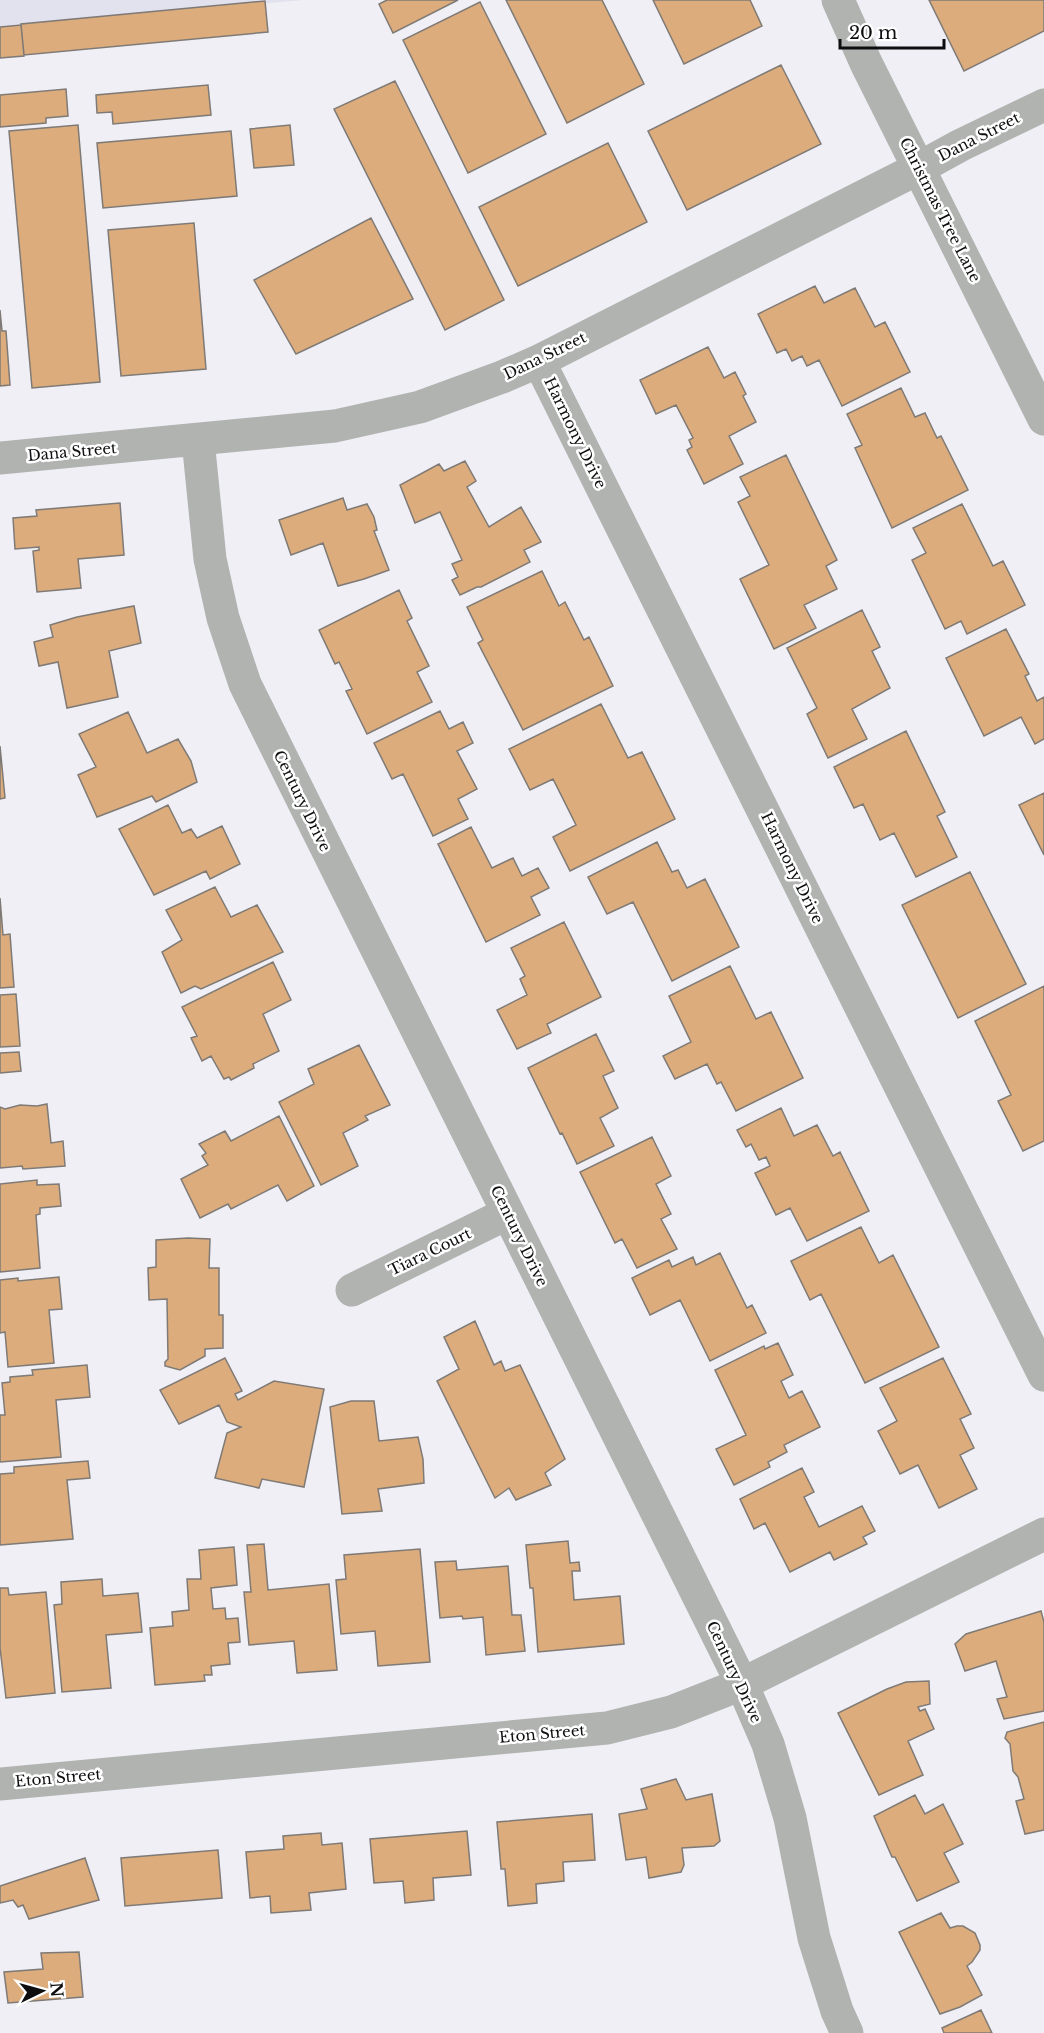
<svg xmlns="http://www.w3.org/2000/svg" width="1044" height="2033" viewBox="0 0 1044 2033" font-family="'Libre Baskerville',serif">
  <style>
    .built { fill: #e2e2ef }
    .building { fill: #dcac7c; stroke: #7f7a76; stroke-width: 1.5 }
    .lines { fill: none; stroke-linecap: round; stroke-linejoin: round }
    .minor { stroke: #b1b3b1; stroke-width: 33 }
    .labels { text-anchor: middle; stroke-width: 5; stroke-linejoin: round; paint-order: stroke }
    .street-label { font-size: 15px; fill: #0e0e10; stroke: #fff }
  </style>
  <rect width="100%" height="100%" fill="#efeff5"/>
  <path class="built" d="M 0,0 L 303,0 L 0,28 Z"/>
  <path class="building" d="M 387,0 L 458,0 L 393,33 L 379,4 Z
    M 506,0 L 602,0 L 644,84 L 567,123 Z
    M 653,0 L 750,0 L 762,26 L 684,64 Z
    M 929,0 L 1044,0 L 1044,31 L 964,71 Z
    M 265,1 L 268,32 L 24,55 L 21,24 Z
    M 480,2 L 546,134 L 468,173 L 403,40 Z
    M 21,25 L 24,56 L 0,58 L 0,27 Z
    M 781,65 L 821,144 L 687,210 L 648,131 Z
    M 395,81 L 504,300 L 445,330 L 334,109 Z
    M 208,85 L 211,115 L 113,124 L 112,112 L 97,113 L 96,95 Z
    M 66,89 L 68,116 L 46,118 L 46,123 L 0,127 L 0,95 Z
    M 78,125 L 100,382 L 32,388 L 9,131 Z
    M 290,125 L 294,165 L 254,168 L 250,129 Z
    M 231,131 L 237,196 L 103,208 L 97,143 Z
    M 608,143 L 647,222 L 518,286 L 479,207 Z
    M 371,218 L 413,299 L 296,354 L 254,280 Z
    M 194,223 L 206,369 L 121,376 L 108,230 Z
    M 815,286 L 824,303 L 855,288 L 875,327 L 885,322 L 910,372 L 842,406 L 819,360 L 807,366 L 802,356 L 792,361 L 786,349 L 777,353 L 758,314 Z
    M 0,310 L 2,331 L 6,331 L 10,385 L 0,386 Z
    M 708,347 L 724,378 L 735,372 L 746,394 L 743,396 L 756,422 L 729,436 L 743,464 L 704,484 L 687,450 L 692,447 L 689,440 L 693,438 L 676,405 L 656,414 L 640,380 Z
    M 901,388 L 915,417 L 925,413 L 937,438 L 941,436 L 968,490 L 892,528 L 855,448 L 862,445 L 847,414 Z
    M 786,455 L 837,560 L 826,566 L 837,589 L 804,605 L 816,628 L 774,649 L 740,579 L 769,565 L 738,502 L 750,496 L 740,477 Z
    M 465,461 L 476,481 L 467,487 L 489,527 L 521,507 L 541,542 L 524,550 L 530,562 L 481,587 L 477,587 L 460,595 L 452,580 L 458,577 L 452,564 L 462,560 L 440,512 L 415,523 L 400,485 L 439,464 L 444,471 Z
    M 343,498 L 347,510 L 367,504 L 374,517 L 377,530 L 374,531 L 389,570 L 364,579 L 338,586 L 323,543 L 291,555 L 279,520 Z
    M 120,503 L 124,555 L 78,559 L 81,588 L 37,592 L 33,551 L 39,550 L 39,547 L 15,549 L 13,518 L 37,516 L 36,510 Z
    M 962,504 L 993,566 L 1003,561 L 1025,605 L 967,634 L 961,621 L 945,629 L 912,560 L 926,553 L 913,528 Z
    M 542,571 L 559,606 L 565,602 L 584,640 L 589,637 L 613,686 L 523,730 L 478,643 L 483,640 L 467,607 Z
    M 399,590 L 412,618 L 407,621 L 429,666 L 417,672 L 432,702 L 367,734 L 346,691 L 352,689 L 339,662 L 335,664 L 319,630 Z
    M 134,606 L 141,643 L 109,651 L 118,697 L 67,708 L 58,662 L 39,666 L 34,642 L 53,637 L 50,625 L 77,617 Z
    M 862,610 L 880,647 L 872,651 L 890,688 L 852,709 L 867,739 L 828,758 L 807,714 L 817,708 L 787,648 Z
    M 1006,629 L 1029,674 L 1025,676 L 1037,701 L 1044,697 L 1044,739 L 1035,744 L 1021,717 L 984,736 L 946,658 Z
    M 601,704 L 628,758 L 642,752 L 675,819 L 570,871 L 553,837 L 576,825 L 553,779 L 530,790 L 509,749 Z
    M 440,711 L 449,729 L 463,722 L 473,743 L 457,751 L 477,789 L 458,799 L 468,819 L 433,836 L 403,774 L 392,779 L 374,743 Z
    M 128,712 L 147,753 L 178,739 L 191,761 L 197,782 L 156,802 L 152,796 L 97,817 L 78,775 L 96,767 L 79,734 Z
    M 906,731 L 945,812 L 937,816 L 957,857 L 916,877 L 894,833 L 880,840 L 863,804 L 854,808 L 834,767 Z
    M 0,746 L 5,798 L 0,799 Z
    M 1044,793 L 1044,855 L 1019,805 Z
    M 168,805 L 182,833 L 191,829 L 197,838 L 222,826 L 240,864 L 210,879 L 206,871 L 154,895 L 119,829 Z
    M 471,827 L 492,868 L 513,858 L 522,876 L 538,868 L 549,888 L 531,897 L 540,915 L 486,942 L 438,844 Z
    M 657,842 L 672,872 L 678,870 L 687,888 L 705,879 L 739,947 L 672,981 L 633,902 L 607,914 L 588,877 Z
    M 970,872 L 1026,984 L 958,1018 L 902,905 Z
    M 215,887 L 231,917 L 257,905 L 283,952 L 201,989 L 195,986 L 181,993 L 162,952 L 182,940 L 166,910 Z
    M 0,898 L 3,935 L 10,934 L 14,987 L 0,988 Z
    M 564,922 L 601,997 L 547,1024 L 551,1033 L 517,1049 L 497,1010 L 527,995 L 520,979 L 525,976 L 511,948 Z
    M 273,962 L 291,1000 L 263,1014 L 279,1051 L 253,1064 L 254,1068 L 231,1080 L 229,1077 L 224,1079 L 211,1056 L 202,1061 L 191,1038 L 197,1036 L 182,1007 Z
    M 730,966 L 756,1019 L 771,1012 L 803,1078 L 736,1111 L 721,1082 L 717,1084 L 707,1064 L 675,1079 L 663,1056 L 691,1042 L 669,996 Z
    M 1044,986 L 1044,1141 L 1023,1151 L 998,1101 L 1011,1095 L 975,1021 Z
    M 16,994 L 20,1046 L 0,1047 L 0,995 Z
    M 596,1034 L 614,1071 L 603,1076 L 618,1108 L 600,1118 L 614,1146 L 577,1164 L 562,1133 L 560,1134 L 528,1068 Z
    M 359,1045 L 390,1105 L 365,1116 L 368,1120 L 343,1133 L 358,1166 L 321,1185 L 279,1102 L 314,1084 L 308,1069 Z
    M 19,1052 L 21,1071 L 0,1073 L 0,1053 Z
    M 47,1104 L 51,1143 L 63,1141 L 65,1166 L 23,1169 L 22,1166 L 0,1168 L 0,1107 L 5,1109 L 20,1105 L 37,1106 Z
    M 781,1108 L 794,1136 L 817,1125 L 833,1156 L 840,1152 L 869,1211 L 807,1241 L 790,1208 L 776,1215 L 755,1173 L 770,1166 L 766,1157 L 759,1160 L 751,1144 L 746,1147 L 737,1130 Z
    M 279,1116 L 314,1186 L 287,1201 L 278,1185 L 231,1209 L 228,1204 L 200,1218 L 181,1179 L 208,1165 L 202,1156 L 206,1153 L 199,1144 L 225,1131 L 231,1141 Z
    M 652,1137 L 671,1176 L 656,1184 L 671,1214 L 661,1219 L 677,1249 L 637,1268 L 622,1239 L 615,1243 L 580,1172 Z
    M 37,1180 L 37,1185 L 59,1184 L 61,1206 L 40,1208 L 40,1214 L 36,1215 L 40,1268 L 0,1272 L 0,1184 Z
    M 861,1227 L 879,1263 L 893,1255 L 939,1347 L 865,1383 L 821,1294 L 810,1300 L 791,1261 Z
    M 188,1238 L 210,1239 L 209,1268 L 219,1268 L 219,1315 L 223,1315 L 223,1348 L 205,1349 L 205,1356 L 180,1370 L 165,1366 L 165,1362 L 168,1359 L 167,1299 L 149,1300 L 148,1268 L 156,1267 L 156,1240 Z
    M 720,1253 L 747,1308 L 752,1305 L 766,1333 L 710,1361 L 680,1300 L 650,1315 L 632,1278 L 669,1260 L 672,1267 L 693,1257 L 696,1265 Z
    M 59,1277 L 62,1309 L 49,1310 L 54,1363 L 8,1367 L 5,1332 L 0,1333 L 0,1280 L 18,1278 L 18,1281 Z
    M 475,1321 L 494,1365 L 501,1361 L 505,1371 L 520,1365 L 565,1459 L 545,1473 L 551,1485 L 516,1500 L 509,1488 L 495,1498 L 437,1381 L 459,1369 L 444,1337 Z
    M 778,1343 L 793,1375 L 781,1381 L 789,1398 L 802,1391 L 820,1427 L 784,1445 L 787,1452 L 768,1462 L 770,1467 L 734,1485 L 716,1449 L 746,1435 L 715,1370 L 764,1346 L 765,1349 Z
    M 225,1358 L 242,1391 L 235,1394 L 238,1400 L 274,1381 L 324,1389 L 304,1487 L 262,1479 L 259,1488 L 215,1478 L 227,1433 L 241,1427 L 227,1422 L 219,1405 L 179,1424 L 160,1390 Z
    M 943,1358 L 971,1414 L 960,1419 L 974,1448 L 960,1455 L 977,1489 L 939,1508 L 918,1465 L 900,1474 L 878,1431 L 897,1421 L 880,1388 Z
    M 87,1365 L 90,1397 L 56,1400 L 61,1457 L 0,1462 L 0,1415 L 5,1415 L 2,1383 L 10,1382 L 10,1377 L 33,1375 L 32,1370 Z
    M 351,1401 L 374,1401 L 379,1441 L 418,1437 L 423,1459 L 424,1483 L 378,1489 L 382,1511 L 342,1514 L 330,1407 Z
    M 88,1461 L 90,1478 L 67,1480 L 73,1539 L 0,1545 L 0,1474 L 14,1473 L 14,1467 Z
    M 802,1468 L 814,1492 L 804,1497 L 819,1527 L 862,1506 L 875,1531 L 863,1537 L 867,1544 L 834,1560 L 830,1552 L 790,1572 L 765,1523 L 754,1529 L 740,1499 Z
    M 568,1541 L 570,1563 L 579,1562 L 580,1571 L 572,1571 L 574,1600 L 620,1596 L 624,1644 L 538,1652 L 533,1588 L 530,1588 L 526,1545 Z
    M 264,1544 L 268,1590 L 329,1584 L 337,1670 L 297,1673 L 294,1641 L 249,1645 L 244,1592 L 251,1592 L 247,1545 Z
    M 234,1547 L 237,1585 L 211,1588 L 213,1609 L 225,1608 L 226,1619 L 238,1618 L 240,1642 L 228,1643 L 230,1664 L 211,1666 L 212,1675 L 204,1675 L 205,1681 L 155,1685 L 150,1628 L 173,1626 L 172,1612 L 189,1610 L 187,1579 L 201,1579 L 199,1550 Z
    M 420,1549 L 430,1662 L 378,1666 L 375,1631 L 341,1634 L 336,1580 L 346,1579 L 344,1555 Z
    M 456,1561 L 457,1570 L 508,1566 L 512,1615 L 521,1615 L 525,1651 L 486,1655 L 483,1617 L 463,1619 L 462,1616 L 440,1618 L 435,1562 Z
    M 102,1579 L 103,1596 L 138,1593 L 142,1632 L 106,1635 L 111,1688 L 62,1692 L 54,1605 L 62,1604 L 61,1582 Z
    M 0,1588 L 8,1588 L 9,1595 L 46,1592 L 55,1693 L 6,1698 L 0,1648 Z
    M 1041,1611 L 1044,1622 L 1044,1711 L 1004,1719 L 997,1699 L 1007,1697 L 996,1661 L 965,1671 L 955,1644 L 966,1634 Z
    M 929,1681 L 930,1704 L 918,1707 L 920,1711 L 925,1709 L 934,1729 L 908,1741 L 923,1775 L 879,1795 L 838,1713 L 887,1689 L 906,1682 Z
    M 1044,1722 L 1044,1830 L 1025,1834 L 1016,1801 L 1024,1799 L 1018,1777 L 1013,1771 L 1010,1744 L 1005,1738 L 1007,1732 Z
    M 676,1779 L 686,1800 L 712,1794 L 720,1841 L 714,1846 L 682,1848 L 684,1865 L 681,1872 L 649,1878 L 646,1857 L 626,1860 L 619,1814 L 647,1809 L 641,1789 Z
    M 915,1795 L 925,1814 L 943,1804 L 963,1844 L 944,1853 L 959,1882 L 917,1901 L 895,1857 L 892,1857 L 874,1816 Z
    M 592,1814 L 595,1860 L 563,1862 L 564,1881 L 536,1884 L 537,1903 L 508,1906 L 505,1869 L 501,1869 L 497,1822 Z
    M 467,1831 L 471,1875 L 433,1878 L 434,1900 L 405,1903 L 403,1881 L 374,1883 L 370,1839 Z
    M 321,1833 L 322,1845 L 342,1843 L 346,1889 L 309,1893 L 311,1910 L 271,1913 L 270,1896 L 250,1898 L 246,1852 L 284,1849 L 283,1836 Z
    M 218,1850 L 222,1898 L 125,1906 L 121,1858 Z
    M 85,1858 L 99,1900 L 29,1919 L 23,1905 L 18,1907 L 13,1900 L 0,1903 L 0,1886 Z
    M 941,1913 L 950,1928 L 957,1926 L 963,1926 L 975,1933 L 980,1945 L 980,1950 L 972,1962 L 967,1966 L 982,1995 L 960,2007 L 940,2014 L 899,1932 Z
    M 79,1952 L 83,1997 L 8,2003 L 4,1972 L 43,1969 L 41,1953 Z
    M 981,2010 L 992,2033 L 944,2033 L 942,2028 Z"/>
  <g class="lines">
    <path class="minor" d="M 838,0 L 866,63 L 1044,419
      M 539,361 L 1044,1375
      M 198,440 L 210,559 L 223,618 L 245,684 L 742,1684 L 768,1744 L 790,1818 L 814,1938 L 837,2011 L 847,2033
      M 0,458 L 335,426 L 420,407 L 502,377 L 539,361 L 919,168 L 961,145 L 1044,105
      M 352,1290 L 508,1213
      M 0,1784 L 607,1728 L 671,1712 L 742,1684 L 1044,1534"/>
  </g>
  <g class="labels">
    <g class="street-label">
      <text transform="translate(979 137) rotate(-27)" y="5">Dana Street</text>
      <text transform="translate(940 210) rotate(63)" y="5">Christmas Tree Lane</text>
      <text transform="translate(545 356) rotate(-26)" y="5">Dana Street</text>
      <text transform="translate(575 433) rotate(64)" y="5">Harmony Drive</text>
      <text transform="translate(72 452) rotate(-5)" y="5">Dana Street</text>
      <text transform="translate(302 801) rotate(64)" y="5">Century Drive</text>
      <text transform="translate(792 868) rotate(64)" y="5">Harmony Drive</text>
      <text transform="translate(519 1236) rotate(64)" y="5">Century Drive</text>
      <text transform="translate(430 1252) rotate(-26)" y="5">Tiara Court</text>
      <text transform="translate(734 1672) rotate(65)" y="5">Century Drive</text>
      <text transform="translate(542 1734) rotate(-5)" y="5">Eton Street</text>
      <text transform="translate(58 1778) rotate(-5)" y="5">Eton Street</text>
    </g>
  </g>
  <g transform="translate(42 1991) rotate(85)" stroke="#ffffff" stroke-width="4.5" paint-order="stroke">
  <path d="M0-4.5L10 22L0 15L-10 22Z" fill="#0e0e10"/>
  <text y="-9" font-size="16" font-weight="bold" text-anchor="middle" fill="#0e0e10">N</text>
  </g>
  <path d="M840 39v9h104v-9" fill="none" stroke="#0e0e10" stroke-width="3"/>
  <text x="849" y="39" font-size="18" fill="#0e0e10" stroke="#ffffff" stroke-width="4.5" paint-order="stroke">20 m</text>
</svg>
